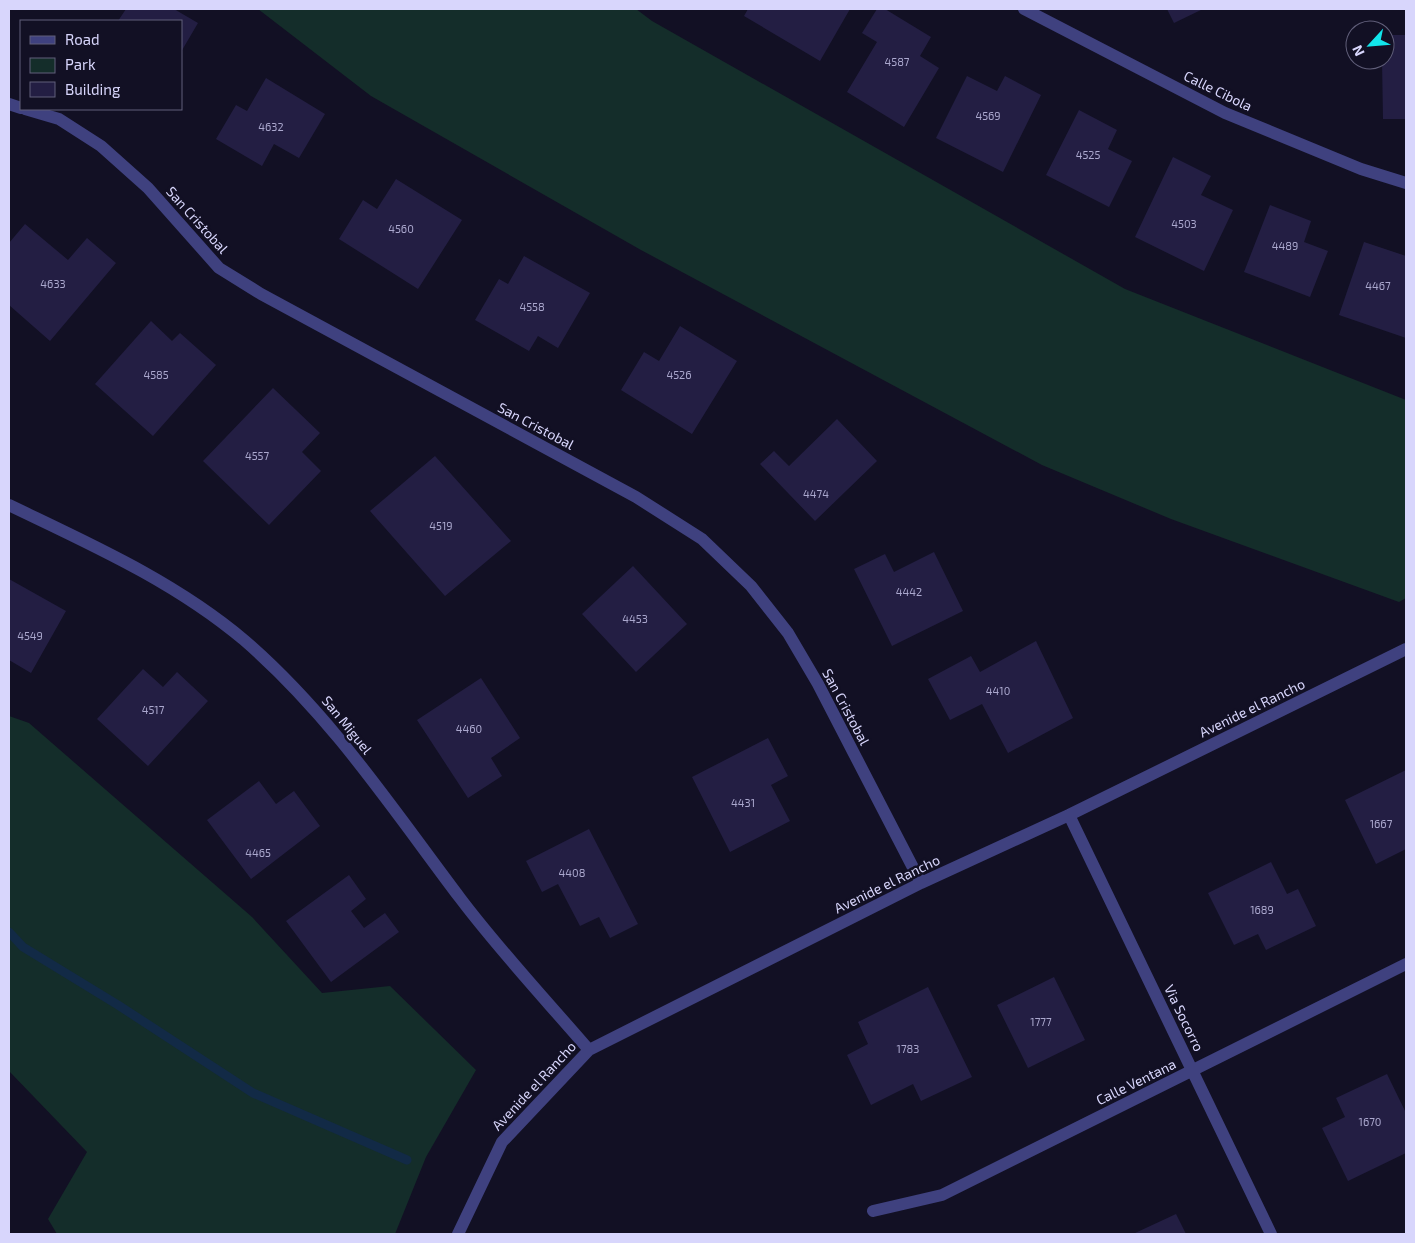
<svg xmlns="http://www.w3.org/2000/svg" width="1415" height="1243" viewBox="0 0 1415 1243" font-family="'Exo 2',sans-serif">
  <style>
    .green { fill: #142d2a }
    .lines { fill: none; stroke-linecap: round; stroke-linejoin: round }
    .stream { stroke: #122a46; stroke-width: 9 }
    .building { fill: #231e43 }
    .minor { stroke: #3f417f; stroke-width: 12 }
    .labels { text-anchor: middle; stroke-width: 5; stroke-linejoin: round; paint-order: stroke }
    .number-label { font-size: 11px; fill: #aba8ce }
    .street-label { font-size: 14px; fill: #d8d6fc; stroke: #121024 }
  </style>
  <rect width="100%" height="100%" fill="#121024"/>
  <path class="green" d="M 258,9 L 636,9 L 652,21 L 1125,289 L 1406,400 L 1406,598 L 1399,602 L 1171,519 L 1042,465 L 641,250 L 371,96 Z
    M 9,716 L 29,723 L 252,917 L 322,993 L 390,986 L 476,1070 L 426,1157 L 395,1234 L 57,1234 L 48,1219 L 87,1152 L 9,1071 Z"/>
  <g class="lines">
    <path class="stream" d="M 9,932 L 23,947 L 118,1005 L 253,1093 L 407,1160"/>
  </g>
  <path class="building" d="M 126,9 L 174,9 L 198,23 L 181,52 L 181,21 L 118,21 Z
    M 748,9 L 850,9 L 820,61 L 744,16 Z
    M 877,9 L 885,9 L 931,37 L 920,56 L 939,68 L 904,127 L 847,92 L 877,42 L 862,33 Z
    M 1167,9 L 1203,9 L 1174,23 Z
    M 1385,35 L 1406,35 L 1406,119 L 1383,119 L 1382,60 L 1385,60 Z
    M 967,76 L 997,91 L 1005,76 L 1041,95 L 1003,172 L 936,138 Z
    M 266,78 L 325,114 L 299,158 L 274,144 L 262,166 L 216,139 L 236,105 L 247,111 Z
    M 1079,110 L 1117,130 L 1108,149 L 1132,161 L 1109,207 L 1046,175 Z
    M 1173,157 L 1211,176 L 1201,195 L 1233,210 L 1204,271 L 1135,237 Z
    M 396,179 L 462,220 L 418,289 L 339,239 L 363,200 L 377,209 Z
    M 1270,205 L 1311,221 L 1304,242 L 1328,251 L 1310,297 L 1244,272 Z
    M 25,224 L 68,260 L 87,238 L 116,263 L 50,341 L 9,305 L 9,243 Z
    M 1364,242 L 1406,256 L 1406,338 L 1339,315 Z
    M 524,256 L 590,293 L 558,348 L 538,336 L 529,351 L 475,320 L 499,279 L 508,284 Z
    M 151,321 L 172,341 L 180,333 L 216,365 L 153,436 L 95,384 Z
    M 680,326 L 737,361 L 692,434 L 621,390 L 644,352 L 659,361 Z
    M 273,388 L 320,433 L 302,452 L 321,471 L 269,525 L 203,461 Z
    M 837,419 L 877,461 L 815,521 L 760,464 L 774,451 L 789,466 Z
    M 435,456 L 511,541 L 445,596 L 370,511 Z
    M 934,552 L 963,611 L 892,646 L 854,569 L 885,554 L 894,572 Z
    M 633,566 L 687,624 L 636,672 L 582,614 Z
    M 9,579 L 66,611 L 31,673 L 9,660 Z
    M 1036,641 L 1073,718 L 1008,753 L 982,704 L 950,720 L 928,679 L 971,656 L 980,672 Z
    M 143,669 L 163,687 L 177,672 L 208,701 L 148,766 L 97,719 Z
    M 481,678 L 520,738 L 491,758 L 502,776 L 468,798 L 417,720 Z
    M 768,738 L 788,776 L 771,785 L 790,821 L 730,852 L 692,777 Z
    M 1406,770 L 1406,849 L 1376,864 L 1345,800 Z
    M 259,781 L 276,804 L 294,791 L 320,826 L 251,879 L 207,820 Z
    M 589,829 L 638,924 L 610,938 L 599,917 L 580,926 L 558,884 L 542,892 L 526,861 Z
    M 1271,862 L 1287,894 L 1298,889 L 1316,926 L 1266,950 L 1258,934 L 1234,945 L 1208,893 Z
    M 349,875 L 366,899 L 351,911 L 364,928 L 385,913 L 399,932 L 331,982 L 286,921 Z
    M 1054,977 L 1085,1040 L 1028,1068 L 997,1005 Z
    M 928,987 L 972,1077 L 921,1101 L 913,1084 L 871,1105 L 847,1055 L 868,1044 L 858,1022 Z
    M 1387,1074 L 1406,1113 L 1406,1153 L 1348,1181 L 1322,1128 L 1345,1117 L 1336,1098 Z
    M 1176,1214 L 1186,1234 L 1133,1234 Z"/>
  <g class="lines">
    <path class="minor" d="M 1024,9 L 1225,113 L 1361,169 L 1406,183
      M 9,104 L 21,108
      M 25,109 L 59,119 L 101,146 L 148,188 L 219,268 L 261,294 L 636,497 L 702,539 L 751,586 L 788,633 L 818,684 L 921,883
      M 9,505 C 90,544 174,581 244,640 C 330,714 392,808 460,898 C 500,951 546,1000 589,1050
      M 1069,815 L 1271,1234
      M 873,1211 L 942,1195 L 1406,964
      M 458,1234 L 502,1142 L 589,1050 L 921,883 L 1069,815 L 1406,649"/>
  </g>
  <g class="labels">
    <g class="number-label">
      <text x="897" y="66">4587</text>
      <text x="988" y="120">4569</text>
      <text x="271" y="131">4632</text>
      <text x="1088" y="159">4525</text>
      <text x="1184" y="228">4503</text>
      <text x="401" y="233">4560</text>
      <text x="1285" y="250">4489</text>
      <text x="53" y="288">4633</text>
      <text x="1378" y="290">4467</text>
      <text x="532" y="311">4558</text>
      <text x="156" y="379">4585</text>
      <text x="679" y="379">4526</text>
      <text x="257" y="460">4557</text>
      <text x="816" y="498">4474</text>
      <text x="441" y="530">4519</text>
      <text x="909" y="596">4442</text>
      <text x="635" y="623">4453</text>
      <text x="30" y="640">4549</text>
      <text x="998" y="695">4410</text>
      <text x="153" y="714">4517</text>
      <text x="469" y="733">4460</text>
      <text x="743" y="807">4431</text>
      <text x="1381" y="828">1667</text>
      <text x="258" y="857">4465</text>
      <text x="572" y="877">4408</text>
      <text x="1262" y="914">1689</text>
      <text x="1041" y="1026">1777</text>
      <text x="908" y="1053">1783</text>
      <text x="1370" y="1126">1670</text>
    </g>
    <g class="street-label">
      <text transform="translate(1218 91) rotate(26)" y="5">Calle Cibola</text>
      <text transform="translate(197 220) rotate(48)" y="5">San Cristobal</text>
      <text transform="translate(536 426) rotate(28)" y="5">San Cristobal</text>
      <text transform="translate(846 707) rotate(62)" y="5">San Cristobal</text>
      <text transform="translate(1252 708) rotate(-26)" y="5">Avenide el Rancho</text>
      <text transform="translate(347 725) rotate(51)" y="5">San Miguel</text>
      <text transform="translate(887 884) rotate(-26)" y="5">Avenide el Rancho</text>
      <text transform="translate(1184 1018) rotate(64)" y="5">Via Socorro</text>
      <text transform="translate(1136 1082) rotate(-26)" y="5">Calle Ventana</text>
      <text transform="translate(534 1086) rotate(-47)" y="5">Avenide el Rancho</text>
    </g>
  </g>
  <rect width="1415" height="1243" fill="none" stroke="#d8d6fc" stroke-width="20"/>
  <rect x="20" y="20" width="162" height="90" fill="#121024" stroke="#615f7a"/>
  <rect x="30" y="36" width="25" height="8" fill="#3f417f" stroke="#615f7a"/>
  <text x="65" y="45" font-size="15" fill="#d8d6fc">Road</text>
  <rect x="30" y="58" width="25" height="15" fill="#142d2a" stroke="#615f7a"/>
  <text x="65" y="70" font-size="15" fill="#d8d6fc">Park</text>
  <rect x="30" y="82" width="25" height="15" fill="#231e43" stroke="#615f7a"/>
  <text x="65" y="95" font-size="15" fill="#d8d6fc">Building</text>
  <g transform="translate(1370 45) rotate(244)"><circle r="24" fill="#121024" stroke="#615f7a"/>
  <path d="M0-4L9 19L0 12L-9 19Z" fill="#12e6ec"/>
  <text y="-8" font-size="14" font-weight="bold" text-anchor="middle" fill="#d8d6fc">N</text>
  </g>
</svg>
